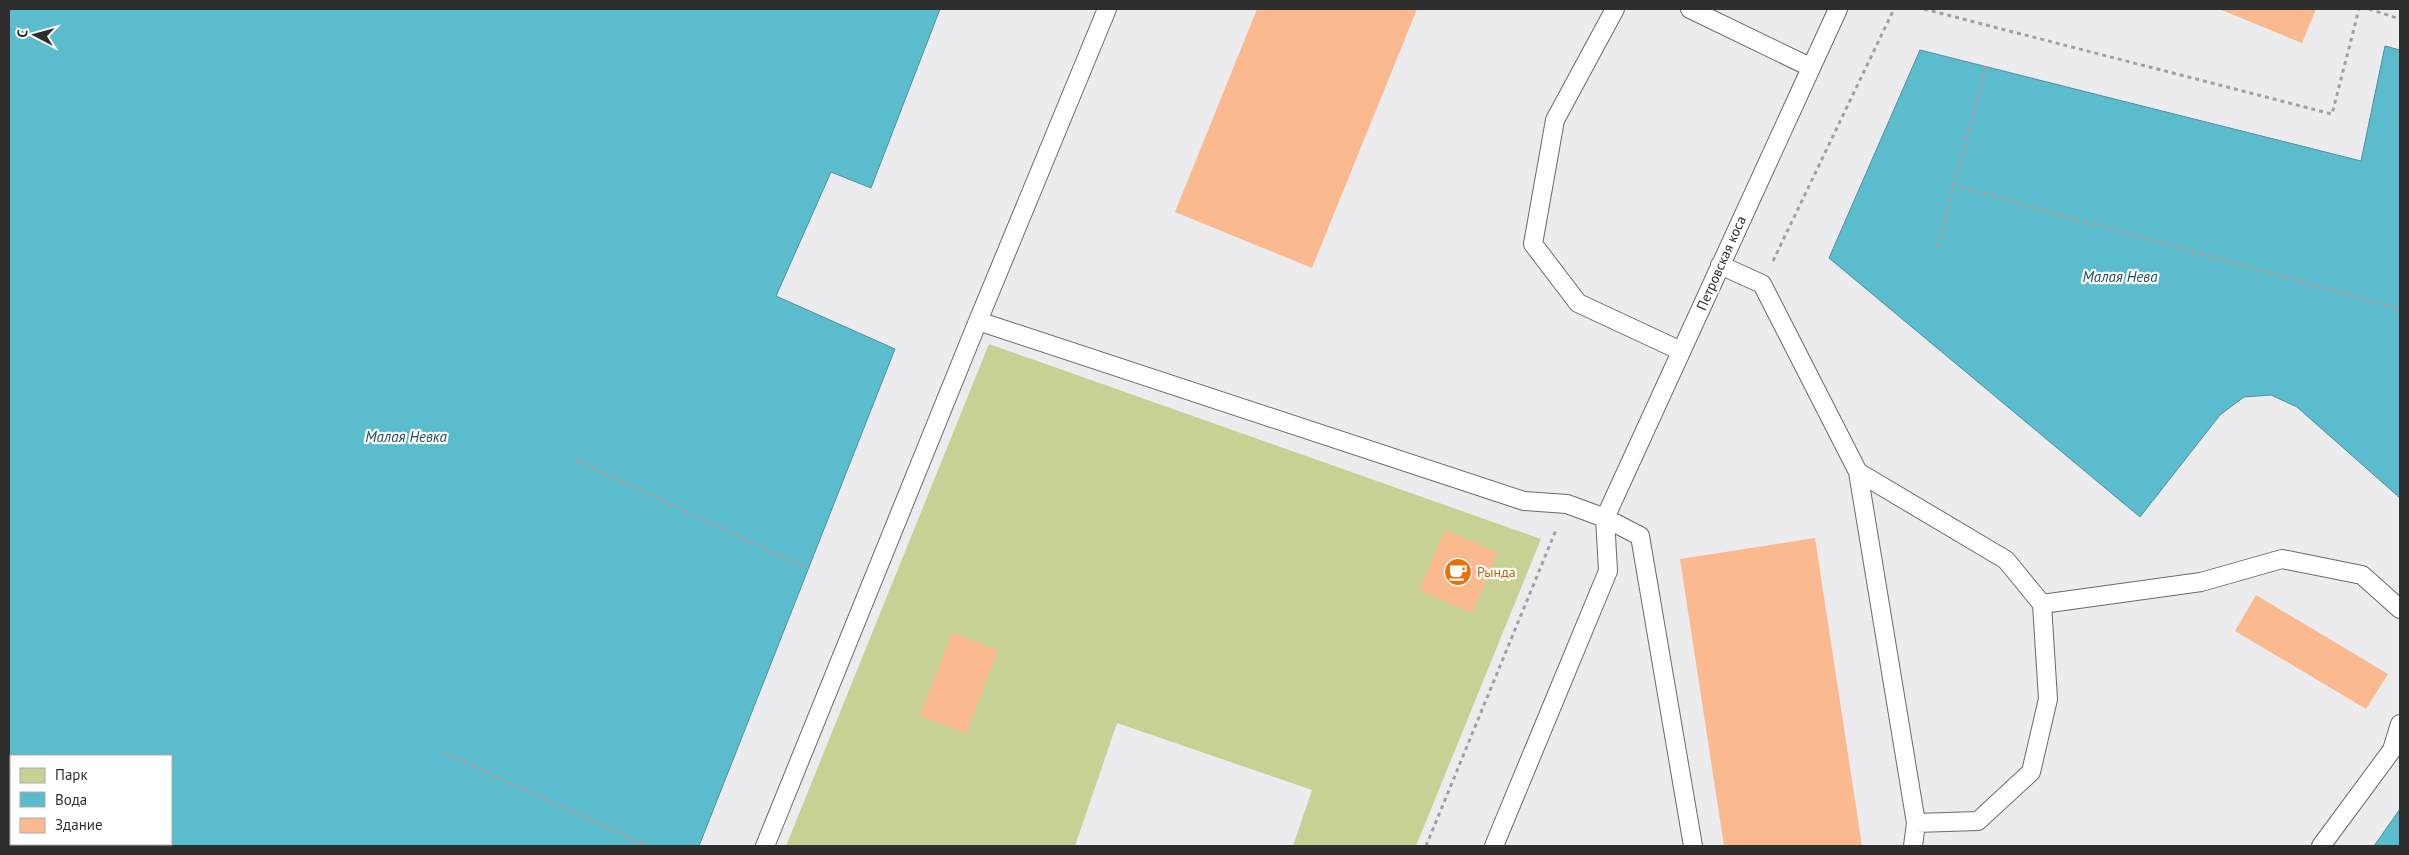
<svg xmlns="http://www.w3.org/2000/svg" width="2409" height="855" viewBox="0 0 2409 855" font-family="'PT Sans',sans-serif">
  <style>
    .green { fill: #c7d194 }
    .water { fill: #5bbccd; stroke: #4e919e; fill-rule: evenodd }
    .building { fill: #fbb990 }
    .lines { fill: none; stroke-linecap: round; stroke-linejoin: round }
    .service-casing { stroke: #6a6a6c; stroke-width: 20 }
    .path { stroke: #a1a1a3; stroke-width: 3; stroke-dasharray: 4 4; stroke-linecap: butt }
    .service { stroke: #fff; stroke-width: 18 }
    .labels { text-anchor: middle; stroke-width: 4.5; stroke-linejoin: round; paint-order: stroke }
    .street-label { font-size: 14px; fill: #2e2e2f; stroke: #fff }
    .food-label { font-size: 14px; fill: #c56008; stroke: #fff; text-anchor: start }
    .water-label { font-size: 15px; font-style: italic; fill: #234e56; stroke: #fff }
  </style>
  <rect width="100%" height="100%" fill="#ececee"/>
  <path class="green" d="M 989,344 L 1541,539 L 1416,846 L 1293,846 L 1312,790 L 1117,723 L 1075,846 L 786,846 Z"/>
  <path class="water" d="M 9,9 L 940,9 L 871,188 L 831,172 L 776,296 L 895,349 L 699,846 L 9,846 ZM 11,756 L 171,756 L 171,844 L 11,844 Z
    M 2385,46 L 2400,50 L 2400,498 L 2297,407 L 2271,395 L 2244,397 L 2220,415 L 2140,517 L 1829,258 L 1920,50 L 2361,161 Z
    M 2400,809 L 2400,846 L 2374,846 Z"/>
  <path class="building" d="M 1257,9 L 1417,9 L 1312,268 L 1175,212 Z
    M 2219,9 L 2316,9 L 2302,43 Z
    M 1445,530 L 1498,553 L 1472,613 L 1419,590 Z
    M 1815,538 L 1862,846 L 1724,846 L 1680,559 Z
    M 2256,595 L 2388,674 L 2366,709 L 2235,631 Z
    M 952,633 L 998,650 L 966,733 L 920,716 Z"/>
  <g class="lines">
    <g class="service-casing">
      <path id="service" d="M 1615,9 L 1555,120 L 1533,244 L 1578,303 L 1681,351
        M 1690,9 L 1810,67
        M 1720,265 L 1762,284 L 1858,472 L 2006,560 L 2042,604 L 2201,582 L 2282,559 L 2362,575 L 2400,609
        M 978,321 L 1107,9
        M 1858,472 L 1916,823 L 1913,846
        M 1916,823 L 1978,821 L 2031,772 L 2048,699 L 2042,604
        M 765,846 L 978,321 L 1524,501 L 1567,504 L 1605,518 L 1640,536 L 1693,846
        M 1494,846 L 1608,571 L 1605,518 L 1838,9
        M 2321,846 L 2392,750 L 2400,724"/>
    </g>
    <path class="path" d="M 1924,9 L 2332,114 L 2359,9
      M 2369,9 L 2400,19
      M 1953,185 L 2400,309
      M 1937,248 L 1986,66
      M 1773,261 L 1894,9
      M 576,460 L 809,569
      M 443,752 L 648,846
      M 1426,846 L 1556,530"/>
    <use href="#service" class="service"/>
  </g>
  <defs>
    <g id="cafe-disc" transform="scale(1.4375)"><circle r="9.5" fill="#e8710a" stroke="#fff"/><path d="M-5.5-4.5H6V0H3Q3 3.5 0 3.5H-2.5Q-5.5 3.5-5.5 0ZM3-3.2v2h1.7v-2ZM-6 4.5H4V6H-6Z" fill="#fff"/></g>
  </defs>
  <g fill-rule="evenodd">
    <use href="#cafe-disc" x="1458" y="572"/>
  </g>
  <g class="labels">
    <g class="street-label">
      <text transform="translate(1721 263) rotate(-66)" y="5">Петровская коса</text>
    </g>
    <g class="food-label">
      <text x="1477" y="577">Рында</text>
    </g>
    <g class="water-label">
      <text x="2120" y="282">Малая Нева</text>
      <text x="406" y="442">Малая Невка</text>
    </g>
  </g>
  <rect width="2409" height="855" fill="none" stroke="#2e2e2f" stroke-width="20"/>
  <rect x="10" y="755" width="162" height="90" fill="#ffffff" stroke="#ababac"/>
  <rect x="20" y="768" width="25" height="15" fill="#c7d194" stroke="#ababac"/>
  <text x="55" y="780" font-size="15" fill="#2e2e2f">Парк</text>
  <rect x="20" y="792" width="25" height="15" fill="#5bbccd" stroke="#ababac"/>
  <text x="55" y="805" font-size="15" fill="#2e2e2f">Вода</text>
  <rect x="20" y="818" width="25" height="15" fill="#fbb990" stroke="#ababac"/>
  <text x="55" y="830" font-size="15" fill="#2e2e2f">Здание</text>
  <g transform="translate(35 35) rotate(276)" stroke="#ffffff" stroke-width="4" paint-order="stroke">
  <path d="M0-4L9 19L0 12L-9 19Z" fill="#2e2e2f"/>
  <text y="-8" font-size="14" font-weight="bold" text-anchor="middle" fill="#2e2e2f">С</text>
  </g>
</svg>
